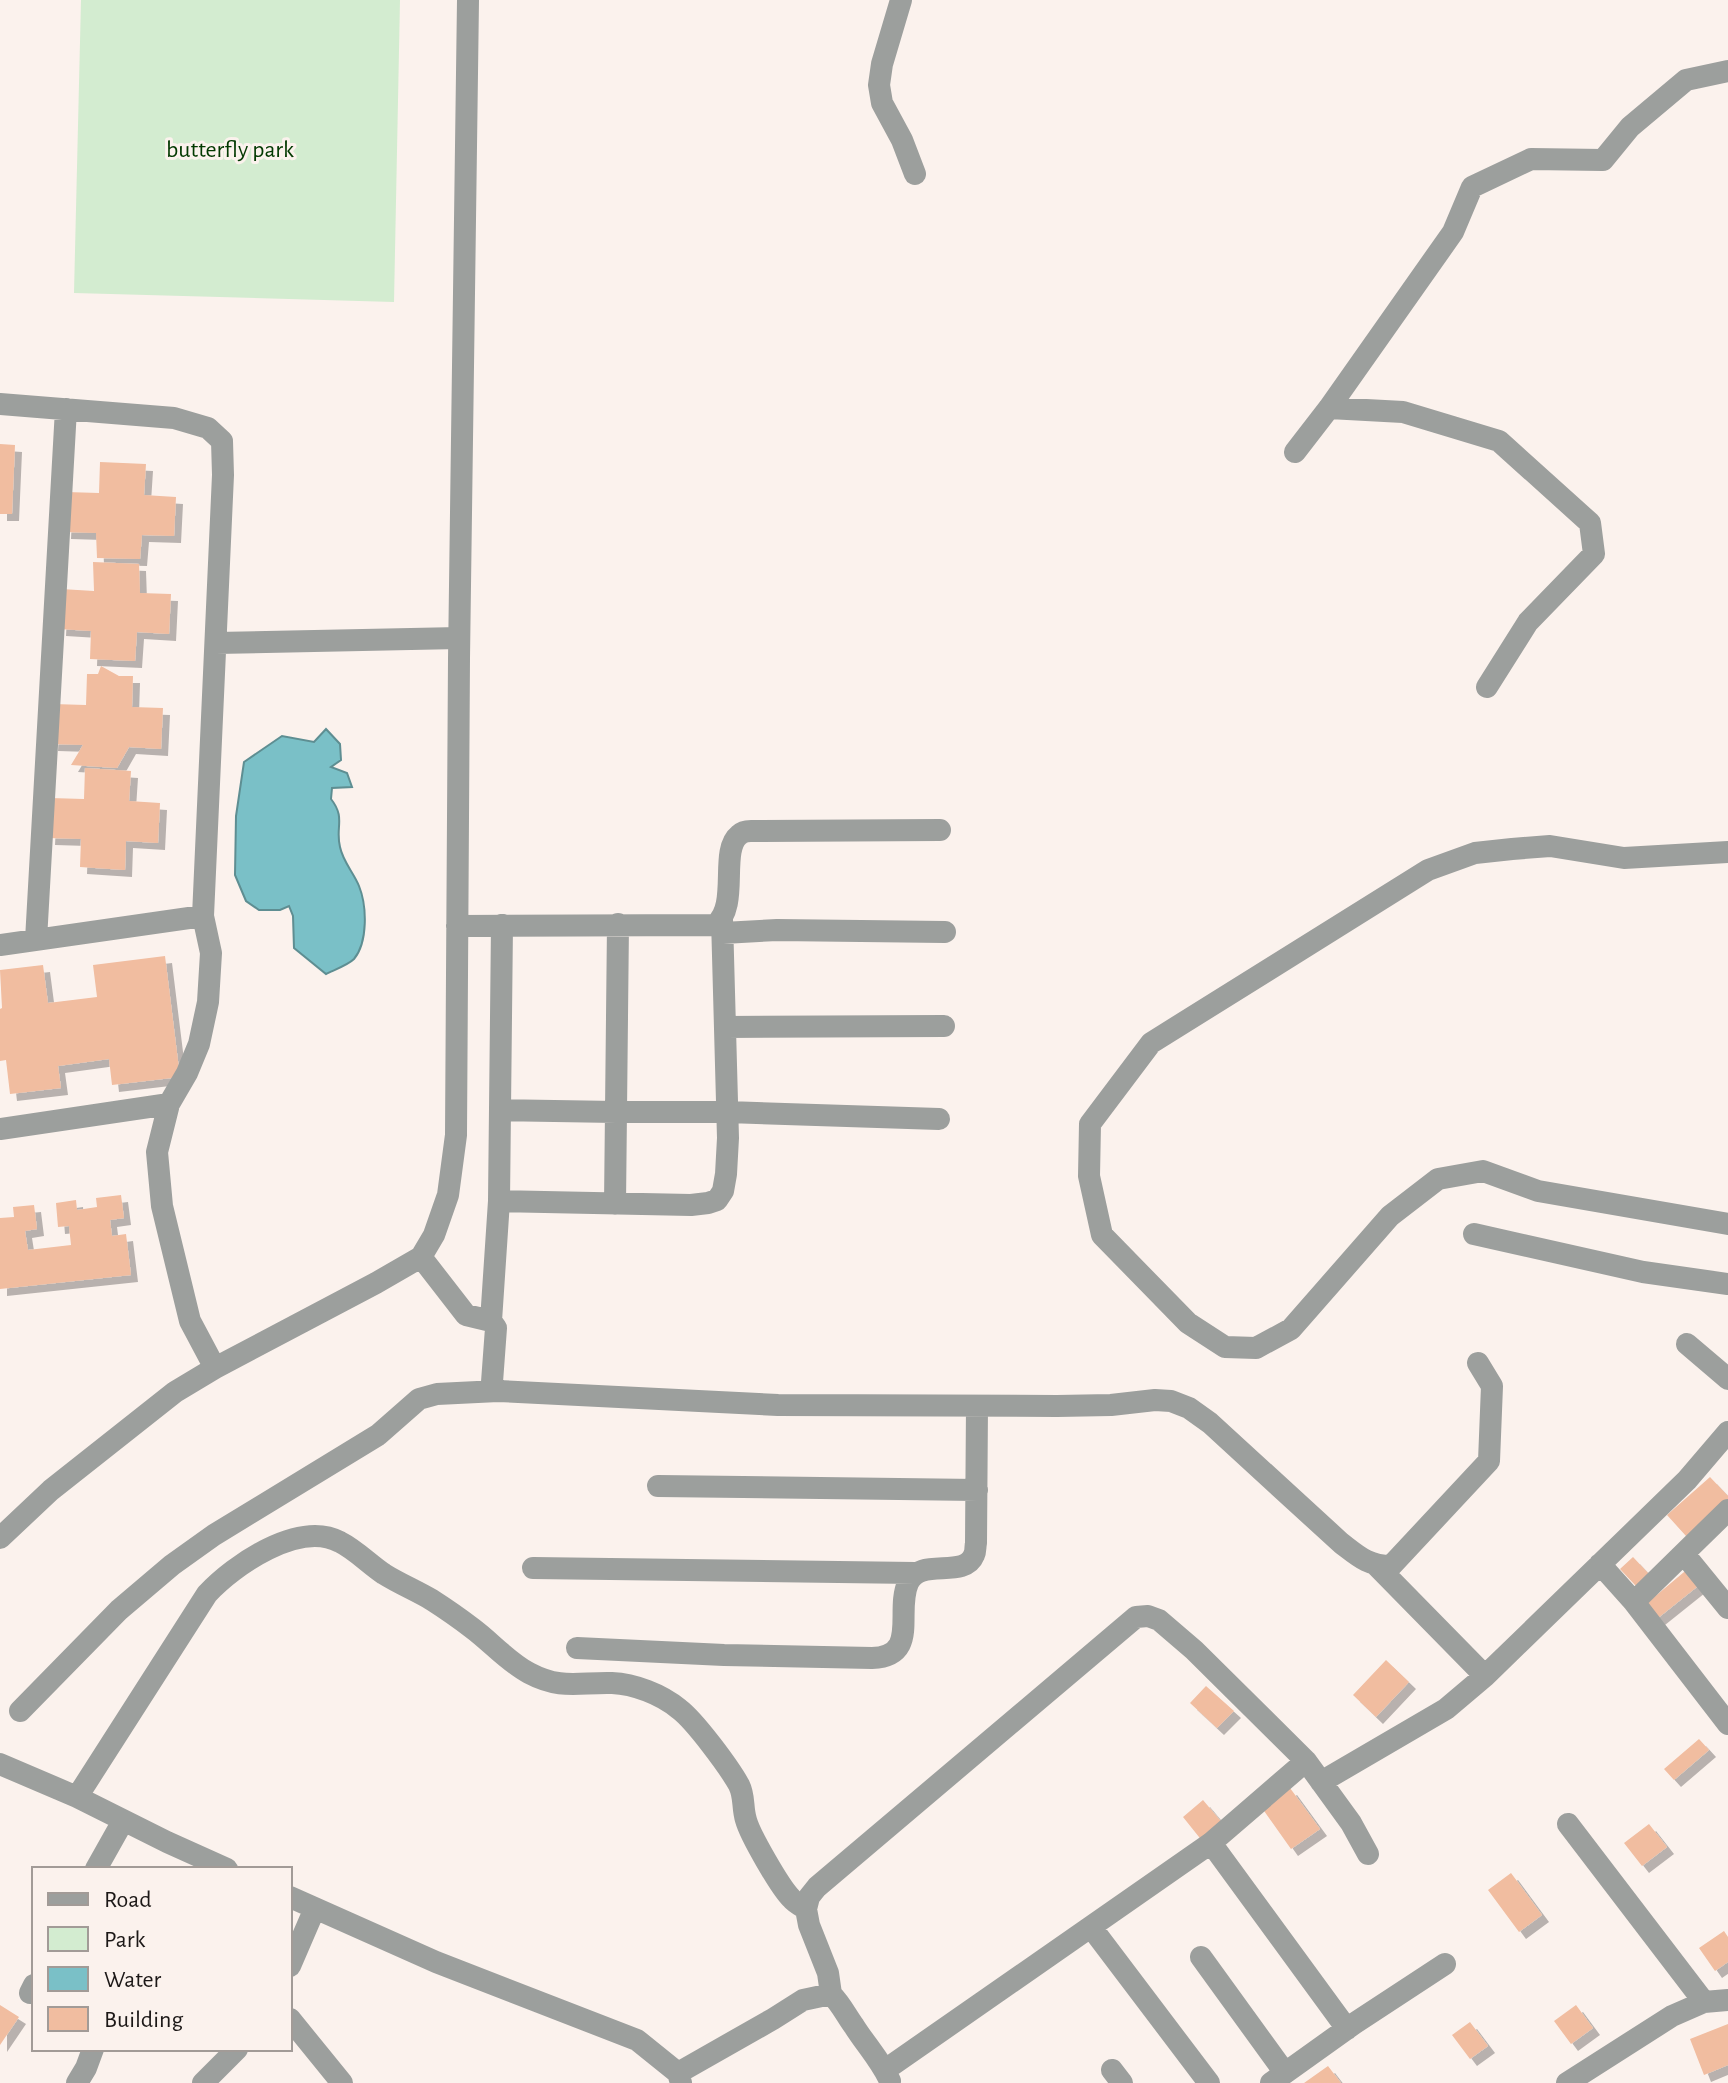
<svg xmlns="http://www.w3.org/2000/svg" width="1728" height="2083" viewBox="0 0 1728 2083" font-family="'Alegreya Sans',sans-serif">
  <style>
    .green { fill: #d3ecd0 }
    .water { fill: #7ac0c7; stroke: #5e8e92; stroke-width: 2 }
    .building { fill: #f1bda0; filter: url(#shadow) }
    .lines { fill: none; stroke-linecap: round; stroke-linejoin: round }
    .minor { stroke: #9c9f9d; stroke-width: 22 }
    .labels { text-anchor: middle; stroke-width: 6; stroke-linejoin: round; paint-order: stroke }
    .park-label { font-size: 24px; fill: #023900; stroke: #fbf2ed }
  </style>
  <defs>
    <filter id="shadow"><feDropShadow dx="7" dy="7" stdDeviation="0" flood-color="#0004"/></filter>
  </defs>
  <rect width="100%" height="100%" fill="#fbf2ed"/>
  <path class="green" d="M 81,0 L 400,0 L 394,302 L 74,293 Z"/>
  <path class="water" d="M 326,729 L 340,744 L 341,760 L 331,767 L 347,773 L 352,787 L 332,788 L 331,799 C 346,818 335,827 340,847 C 343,862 354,873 359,886 C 367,906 368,942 354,959 C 348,965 334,970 326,974 L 294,948 L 293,916 L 289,906 L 280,910 L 259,910 L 246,901 L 235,875 L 236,816 L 244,762 L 282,736 L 314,742 Z"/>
  <path class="building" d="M 0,444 L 15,445 L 12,514 L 0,514 Z
    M 100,462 L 146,464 L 144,495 L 176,497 L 174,536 L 142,535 L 140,559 L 97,558 L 96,533 L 64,532 L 66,492 L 99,493 Z
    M 93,562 L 139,564 L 140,593 L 171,594 L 169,634 L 137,632 L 135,661 L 90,659 L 91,631 L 59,629 L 61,589 L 94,591 Z
    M 101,666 L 119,676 L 133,676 L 132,707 L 163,708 L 161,749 L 129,747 L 117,768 L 71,765 L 83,745 L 51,744 L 53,704 L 86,705 L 87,674 L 98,674 Z
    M 85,768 L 131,771 L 129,801 L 160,803 L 158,843 L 126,841 L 125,870 L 80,867 L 81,839 L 48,838 L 50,798 L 84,799 Z
    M 165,956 L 180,1077 L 112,1085 L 109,1059 L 58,1066 L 61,1088 L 10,1094 L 6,1060 L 0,1061 L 0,1009 L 2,1008 L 0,970 L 43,965 L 48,1003 L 97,997 L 93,965 Z
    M 121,1195 L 124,1218 L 110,1220 L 112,1236 L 126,1234 L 131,1275 L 0,1289 L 0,1218 L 14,1217 L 13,1207 L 34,1205 L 37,1229 L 25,1231 L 28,1250 L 71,1245 L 69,1226 L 58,1227 L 56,1203 L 76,1200 L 77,1210 L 97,1207 L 96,1198 Z
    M 1710,1477 L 1728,1496 L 1728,1499 L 1686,1536 L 1667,1515 Z
    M 1633,1557 L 1649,1574 L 1636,1586 L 1620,1569 Z
    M 1690,1567 L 1703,1582 L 1658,1618 L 1646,1604 Z
    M 1386,1660 L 1409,1682 L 1376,1717 L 1353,1695 Z
    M 1206,1686 L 1234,1711 L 1217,1728 L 1190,1703 Z
    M 1699,1739 L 1709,1750 L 1674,1780 L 1664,1769 Z
    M 1290,1788 L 1320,1829 L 1291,1849 L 1262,1808 Z
    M 1203,1800 L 1224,1825 L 1203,1842 L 1183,1817 Z
    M 1649,1824 L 1667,1847 L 1642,1866 L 1624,1843 Z
    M 1511,1873 L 1542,1915 L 1519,1932 L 1488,1890 Z
    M 1724,1931 L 1728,1937 L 1728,1962 L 1715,1971 L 1699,1948 Z
    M 0,2005 L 19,2017 L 0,2045 Z
    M 1576,2005 L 1593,2028 L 1571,2044 L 1554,2021 Z
    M 1470,2022 L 1488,2046 L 1470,2059 L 1452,2035 Z
    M 1728,2024 L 1728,2065 L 1704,2075 L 1690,2039 Z
    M 1328,2066 L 1341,2083 L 1304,2083 Z"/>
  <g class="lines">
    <path class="minor" d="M 901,0 L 882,64 L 879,85 L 882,103 L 902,140 L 915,174
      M 0,404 L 174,418 L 208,428 L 222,441 L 223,475 L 203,916 L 211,953 L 208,1002 L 199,1044 L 187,1073 L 169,1104 L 157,1152 L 162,1206 L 190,1321 L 215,1368
      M 1329,408 L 1403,412 L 1499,441 L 1590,523 L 1594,554 L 1528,622 L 1487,687
      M 1295,452 L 1329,408 L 1453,232 L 1472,187 L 1531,159 L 1603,160 L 1630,127 L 1686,80 L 1728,71
      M 216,643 L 459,638
      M 1728,852 L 1624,858 L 1550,846 L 1512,849 L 1475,853 L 1428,870 L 1151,1043 L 1090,1124 L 1089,1176 L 1102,1235 L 1188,1323 L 1225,1347 L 1256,1348 L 1291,1329 L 1390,1216 L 1438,1179 L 1483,1171 L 1538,1191 L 1728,1224
      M 502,925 L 499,1201 L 491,1321 L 496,1328 L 492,1382 L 498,1391 L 778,1405 L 1057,1406 L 1111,1405 L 1155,1400 L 1171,1401 L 1189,1408 L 1210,1423 L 1341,1543 C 1358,1556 1368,1566 1391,1566 L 1489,1461 L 1492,1386 L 1478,1363
      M 457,926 L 715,925 C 740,906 719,851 739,835 C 742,832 747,831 751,831 L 940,830
      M 723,933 L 777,930 L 945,932
      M 36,940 L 66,409
      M 0,945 L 203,916
      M 725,1027 L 944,1026
      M 500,1110 L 616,1112 L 727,1112 L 939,1119
      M 0,1129 L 169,1104
      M 499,1201 L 691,1205 L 708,1203 L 717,1200 L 723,1191 L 726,1174 L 728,1138 L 722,919
      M 615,1204 L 618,924
      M 1474,1234 L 1643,1272 L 1728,1284
      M 421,1257 L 466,1315 L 491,1321
      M 1687,1344 L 1728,1379
      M 658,1486 L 977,1490
      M 0,1538 L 51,1490 L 175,1392 L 215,1368 L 376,1283 L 421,1257 L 434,1235 L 448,1195 L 456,1135 L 459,659 L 468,0
      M 1684,1554 L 1728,1608
      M 1600,1564 L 1634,1602 L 1728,1724
      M 1377,1566 L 1485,1676
      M 533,1568 L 915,1573
      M 1634,1602 L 1728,1510
      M 577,1648 L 724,1655 L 872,1658 C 920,1656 895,1612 908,1583 C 920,1556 964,1580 974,1555 C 976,1551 975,1547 976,1543 L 977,1406
      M 20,1711 L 119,1610 L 172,1565 L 214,1535 L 378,1435 L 419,1399 L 437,1394 L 498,1391
      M 0,1764 L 77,1797 L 167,1842 L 227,1869
      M 1321,1782 L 1446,1709 L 1485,1676 L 1687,1480 L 1728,1432
      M 77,1797 L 207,1594 C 234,1565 299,1520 340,1542 C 356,1550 369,1564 384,1574 C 400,1584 417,1591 432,1600 C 446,1609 459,1618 472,1628 C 491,1642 508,1662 529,1673 C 561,1690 579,1682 612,1683 C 634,1684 661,1694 679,1709 C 695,1721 729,1767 739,1785 C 745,1797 742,1807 746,1820 C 750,1835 780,1887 791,1898 C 795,1903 801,1906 806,1909
      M 1568,1824 L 1704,2002
      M 1211,1843 L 1347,2029
      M 96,1869 L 123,1821
      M 290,1897 L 436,1962 L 637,2040 L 678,2073 L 681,2083
      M 1091,1927 L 1209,2083
      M 1201,1957 L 1285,2073
      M 290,1966 L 315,1908
      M 30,1993 L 34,1985
      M 831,1994 L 828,1973 L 809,1925 L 806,1909 L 809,1897 L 817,1887 L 1136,1617 L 1148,1616 L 1159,1620 L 1194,1650 L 1306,1761 L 1351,1823 L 1368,1854
      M 290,2019 L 342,2083
      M 885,2070 L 1211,1843 L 1306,1761
      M 1112,2070 L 1122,2083
      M 678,2073 L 773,2019 L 803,2000 L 831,1994 C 841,2004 846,2015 854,2026 C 866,2045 881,2061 890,2081
      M 77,2083 L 86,2068 L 93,2049
      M 203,2083 L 237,2049
      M 1271,2083 L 1355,2023 L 1445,1964
      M 1567,2083 L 1672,2016 L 1704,2002 L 1728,2000"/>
  </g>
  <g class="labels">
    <g class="park-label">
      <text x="230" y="157">butterfly park</text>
    </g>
  </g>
  <rect x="32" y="1867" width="260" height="184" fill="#fbf2ed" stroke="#a29b97" stroke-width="2"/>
  <rect x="48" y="1893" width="40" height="12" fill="#9c9f9d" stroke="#a29b97" stroke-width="2"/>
  <text x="104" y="1907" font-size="24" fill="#1c1817">Road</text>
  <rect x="48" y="1927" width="40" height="24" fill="#d3ecd0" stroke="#a29b97" stroke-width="2"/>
  <text x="104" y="1947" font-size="24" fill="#1c1817">Park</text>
  <rect x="48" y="1967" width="40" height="24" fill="#7ac0c7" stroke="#a29b97" stroke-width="2"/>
  <text x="104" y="1987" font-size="24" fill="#1c1817">Water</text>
  <rect x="48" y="2007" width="40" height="24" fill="#f1bda0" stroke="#a29b97" stroke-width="2"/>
  <text x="104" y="2027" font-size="24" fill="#1c1817">Building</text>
</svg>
